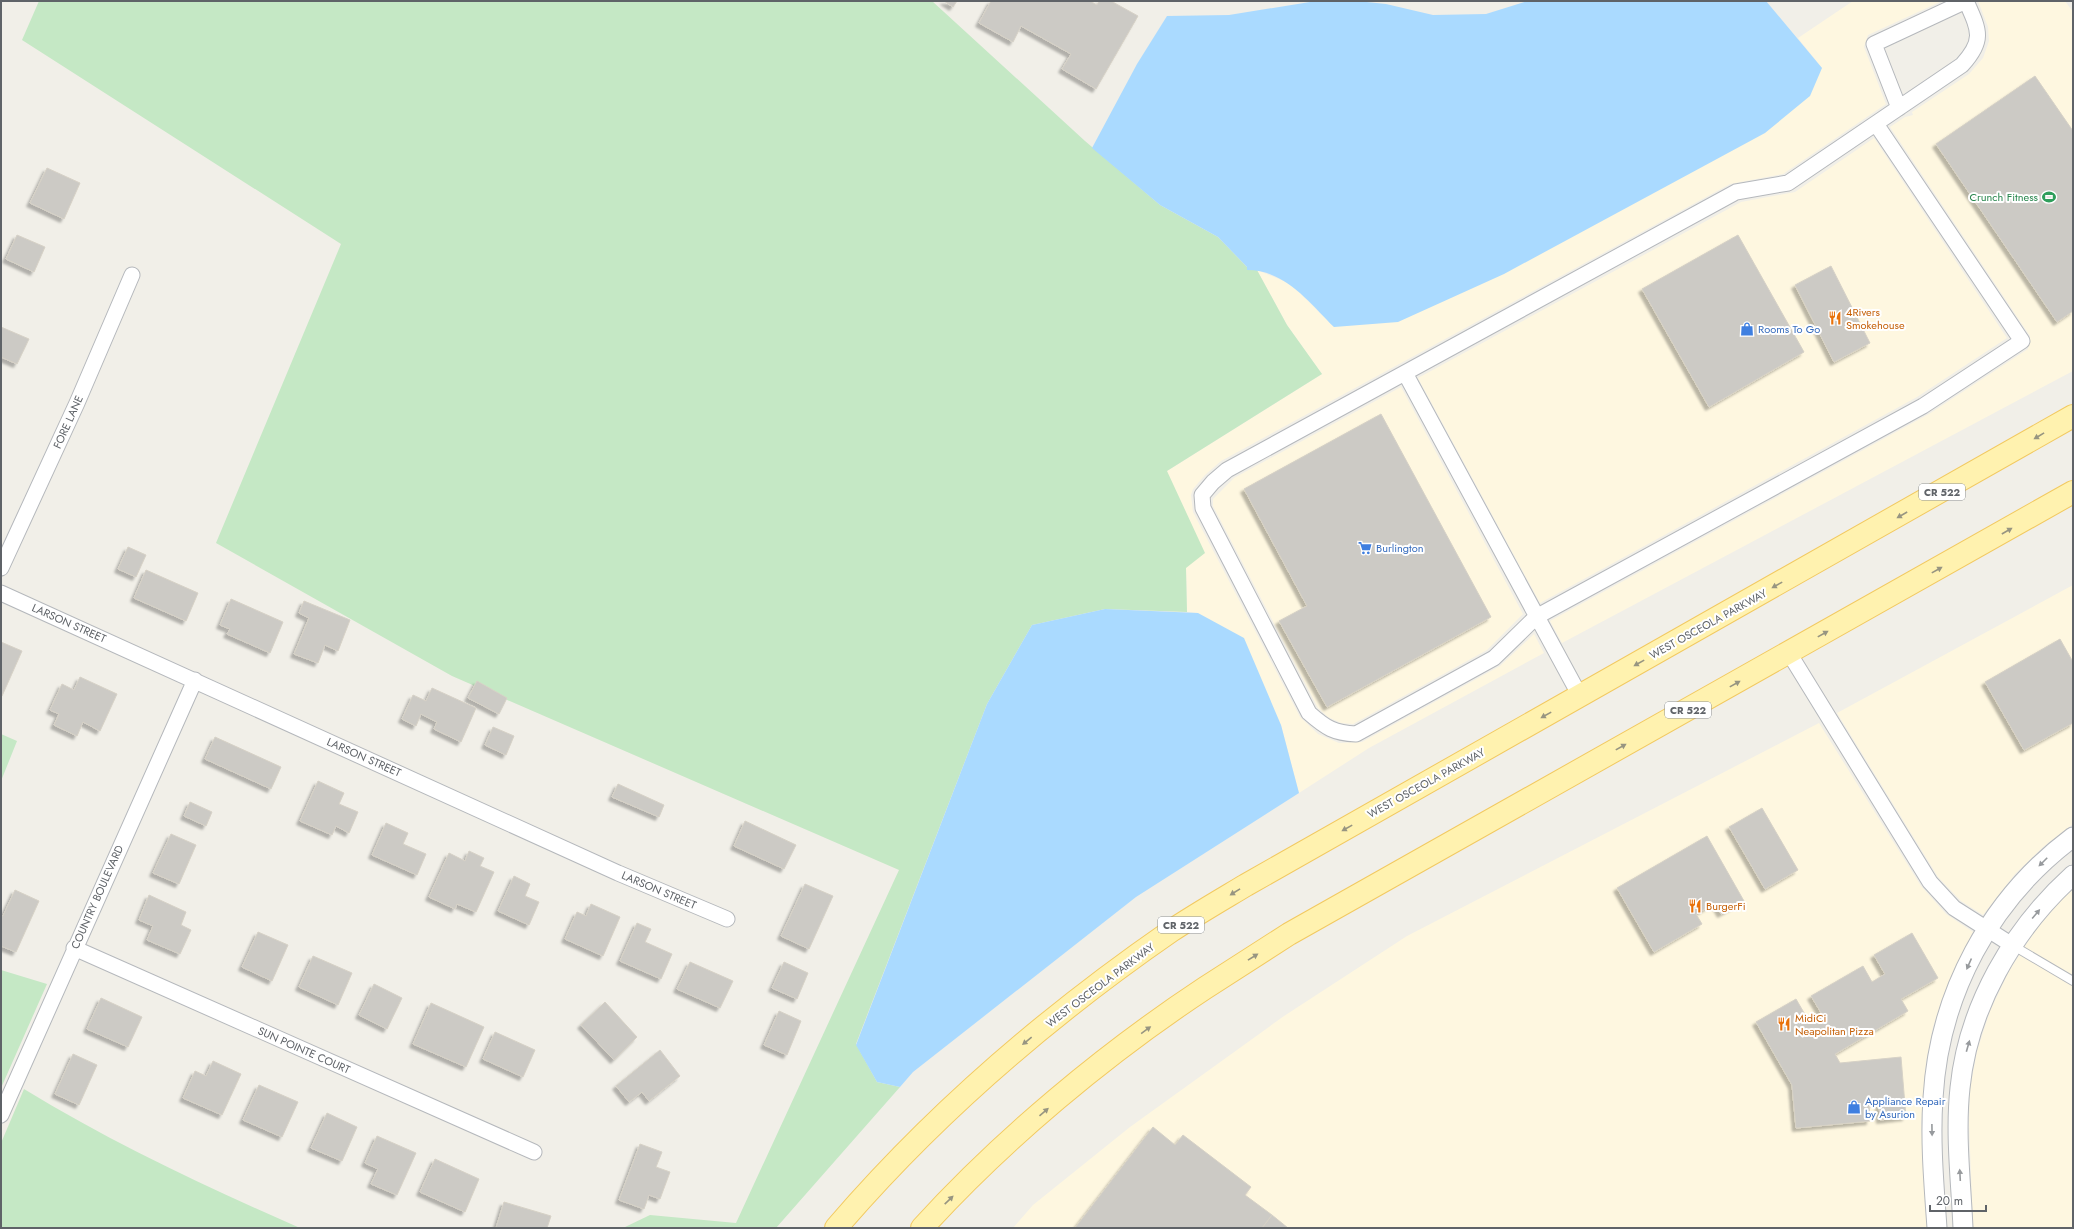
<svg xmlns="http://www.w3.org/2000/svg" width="2074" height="1229" viewBox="0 0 2074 1229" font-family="Jost,sans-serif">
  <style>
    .commercial { fill: #fef7e0 }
    .green { fill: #c5e8c5 }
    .water { fill: #aadaff }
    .building { fill: #cccac5; stroke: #d6d1c6; filter: url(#shadow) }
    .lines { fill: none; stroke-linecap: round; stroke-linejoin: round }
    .service-casing { stroke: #b5b8bc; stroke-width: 10 }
    .minor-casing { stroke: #b5b8bc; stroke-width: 17 }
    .tertiary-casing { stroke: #b5b8bc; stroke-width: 21 }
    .primary-casing { stroke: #f2c960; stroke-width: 24 }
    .service { stroke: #fff; stroke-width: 8 }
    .minor { stroke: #fff; stroke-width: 15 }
    .tertiary { stroke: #fff; stroke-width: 19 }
    .primary { stroke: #fff2af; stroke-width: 22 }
    .oneway { fill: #979581 }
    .oneway2 { fill: #979a9d }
    .labels { text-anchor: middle; stroke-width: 4; stroke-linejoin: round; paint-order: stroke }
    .shield { fill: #fff; stroke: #8f9295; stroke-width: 1 }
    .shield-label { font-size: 10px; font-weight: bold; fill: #5f6368 }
    .leisure-label { font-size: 11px; fill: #27864d; stroke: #fff; text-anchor: end }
    .food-label { font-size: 11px; fill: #c56008; stroke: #fff; text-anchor: start }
    .shop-label { font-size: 11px; fill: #366cbe; stroke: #fff; text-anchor: start }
    .street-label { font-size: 11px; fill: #5f6368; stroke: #fff }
  </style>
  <defs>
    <filter id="shadow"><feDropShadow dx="-3.5" dy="3.5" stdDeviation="1" flood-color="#0004"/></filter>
  </defs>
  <rect width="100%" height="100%" fill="#f1efe8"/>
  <path class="commercial" d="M 1853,1 L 1942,1 L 1868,35 L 1864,47 L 1886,104 L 1783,174 L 1730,184 L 1221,461 L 1205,475 L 1193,489 L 1191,495 L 1193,512 L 1300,717 L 1318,734 L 1339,743 L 1362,742 L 1500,666 L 1534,634 L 1544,653 L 1369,748 L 1299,793 L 1281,725 L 1198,613 L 1187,612 L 1186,568 L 1167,471 L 1322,374 L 1287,325 L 1257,270 L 1291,284 L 1334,327 L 1822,68 L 1798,38 Z
    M 1978,1 L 2065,1 L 2073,12 L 2073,371 L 1562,643 L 1550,621 L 1929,414 L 2028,349 L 2030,336 L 1890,127 L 1905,117 L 1913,115 L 1912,112 L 1969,74 L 1983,58 L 1989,41 L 1988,27 Z
    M 1874,138 L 2007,338 L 1917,397 L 1540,603 L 1418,378 L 1741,202 L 1795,192 Z
    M 1401,387 L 1523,614 L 1487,650 L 1353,724 L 1341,723 L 1328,717 L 1318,708 L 1213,506 L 1213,499 L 1234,478 Z
    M 2073,585 L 2073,824 L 2043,847 L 2015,874 L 1983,915 L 1961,901 L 1938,877 L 1837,713 Z
    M 1819,723 L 1921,886 L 1946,914 L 1973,932 L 1944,994 L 1933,1027 L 1926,1062 L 1921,1123 L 1927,1228 L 1013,1228 L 1033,1205 L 1130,1127 L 1284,1016 L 1407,936 Z
    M 2073,890 L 2073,1228 L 1973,1228 L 1969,1123 L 1970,1089 L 1977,1051 L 1990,1011 L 2009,971 L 2035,931 L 2062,899 Z"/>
  <path class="green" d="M 39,1 L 932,1 L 1085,141 L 1160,205 L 1218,237 L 1247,267 L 1247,270 L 1257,270 L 1287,325 L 1322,374 L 1167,471 L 1205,553 L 1186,568 L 1187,612 L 1105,609 L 1032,625 L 987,704 L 856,1044 L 877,1082 L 900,1087 L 776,1228 L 623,1228 L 650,1215 L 736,1223 L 899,870 L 452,676 L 216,543 L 341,244 L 22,40 Z
    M 1,734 L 17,741 L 1,781 Z
    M 1,970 L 47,984 L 1,1088 Z
    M 24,1089 C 112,1143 207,1187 300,1228 L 1,1228 L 1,1143 Z"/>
  <path class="water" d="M 1316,1 L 1357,1 L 1386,4 L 1433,15 L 1486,14 L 1528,1 L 1766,1 L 1822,68 L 1810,96 L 1765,133 L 1504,274 L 1398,322 L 1334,327 C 1309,302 1285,270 1247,270 L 1247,267 L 1218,237 L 1160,205 L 1092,148 L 1137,64 L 1167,16 L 1229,15 Z
    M 1105,609 L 1198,613 L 1244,638 L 1281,725 L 1299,793 L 1136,897 L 913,1072 L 900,1087 L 877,1082 L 856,1045 L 987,704 L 1032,625 Z"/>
  <path class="building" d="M 944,1 L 957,1 L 953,7 Z
    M 991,1 L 1090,1 L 1097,5 L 1099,1 L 1111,1 L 1138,16 L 1096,89 L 1062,69 L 1071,54 L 1021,26 L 1013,42 L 979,23 Z
    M 2035,76 L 2073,131 L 2073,311 L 2057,322 L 1936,144 Z
    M 47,168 L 80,183 L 64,219 L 30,203 Z
    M 17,235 L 45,247 L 34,272 L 6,259 Z
    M 1738,235 L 1804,352 L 1709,407 L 1642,289 Z
    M 1831,266 L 1870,343 L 1834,362 L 1795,285 Z
    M 1,327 L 29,339 L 17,364 L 1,357 Z
    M 1381,414 L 1491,617 L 1327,707 L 1279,621 L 1307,606 L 1244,489 Z
    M 128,547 L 146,555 L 136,577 L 118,569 Z
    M 146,570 L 198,593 L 186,621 L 134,598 Z
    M 231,599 L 283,622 L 270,653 L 227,634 L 230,629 L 220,625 Z
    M 304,601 L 350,620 L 338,651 L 325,645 L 318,663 L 294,654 L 309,618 L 299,613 Z
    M 2060,639 L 2073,662 L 2073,723 L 2024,750 L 1985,682 Z
    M 1,642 L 22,651 L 2,696 L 1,696 Z
    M 80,677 L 117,694 L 100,731 L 83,722 L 77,736 L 54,725 L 59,714 L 50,710 L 62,684 L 74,690 Z
    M 477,681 L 507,698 L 499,714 L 468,698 Z
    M 432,688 L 476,708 L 461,742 L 434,729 L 437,722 L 421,714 L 416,726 L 402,719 L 413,695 L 426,701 Z
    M 493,727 L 514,736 L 506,755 L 485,745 Z
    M 215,737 L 281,767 L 271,789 L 205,759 Z
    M 318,781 L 344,793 L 339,804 L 358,812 L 349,833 L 336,826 L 332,835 L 300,821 Z
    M 618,784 L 664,805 L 659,817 L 612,797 Z
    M 190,802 L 212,812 L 206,826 L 184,816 Z
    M 1762,808 L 1798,870 L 1765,889 L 1729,827 Z
    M 745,821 L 796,845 L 784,869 L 734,846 Z
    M 386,823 L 408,833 L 403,844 L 426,854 L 417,875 L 372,855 Z
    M 171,834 L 196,845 L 179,884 L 153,873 Z
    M 1707,836 L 1744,901 L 1721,914 L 1715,903 L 1696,914 L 1702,924 L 1654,952 L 1617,888 Z
    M 469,851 L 484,858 L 480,866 L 494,872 L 476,912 L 457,904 L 455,909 L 429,897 L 449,853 L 465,861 Z
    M 514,876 L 530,884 L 525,896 L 539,902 L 529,925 L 498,911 Z
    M 805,884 L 833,896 L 809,949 L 781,936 Z
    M 15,890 L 39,901 L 16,952 L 1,946 L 1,915 L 3,916 Z
    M 149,895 L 186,912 L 181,925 L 191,930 L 180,954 L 147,940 L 153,926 L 139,920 Z
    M 591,904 L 620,917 L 603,956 L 565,939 L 577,912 L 586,916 Z
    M 637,923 L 651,929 L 645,942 L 672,954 L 661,979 L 620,961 Z
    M 258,932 L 288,945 L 272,981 L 242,967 Z
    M 1912,933 L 1938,978 L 1901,999 L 1908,1011 L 1835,1054 L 1840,1063 L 1901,1057 L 1906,1117 L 1880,1120 L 1879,1102 L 1869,1103 L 1870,1121 L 1796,1128 L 1792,1085 L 1756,1022 L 1796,999 L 1810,1023 L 1823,1016 L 1811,996 L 1863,966 L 1872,982 L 1885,974 L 1874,955 Z
    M 313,956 L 352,973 L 338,1005 L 299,987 Z
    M 690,962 L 733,981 L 720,1008 L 677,989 Z
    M 784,962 L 808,973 L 797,999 L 772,988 Z
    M 374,984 L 402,998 L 387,1029 L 359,1015 Z
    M 101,998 L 142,1017 L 128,1047 L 87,1029 Z
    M 605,1002 L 637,1037 L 614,1060 L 581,1025 Z
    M 431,1003 L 484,1027 L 466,1067 L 413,1044 Z
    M 779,1011 L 801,1021 L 787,1055 L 764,1045 Z
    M 495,1032 L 535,1050 L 523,1077 L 483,1059 Z
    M 660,1050 L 680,1076 L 649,1101 L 642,1092 L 629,1102 L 616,1086 Z
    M 73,1054 L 97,1065 L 79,1105 L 55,1094 Z
    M 213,1061 L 241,1074 L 222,1115 L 183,1098 L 195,1071 L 206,1076 Z
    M 259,1085 L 298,1102 L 282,1137 L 243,1120 Z
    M 327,1113 L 357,1127 L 342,1161 L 311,1148 Z
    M 1153,1127 L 1175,1145 L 1183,1135 L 1251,1187 L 1245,1195 L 1272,1215 L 1262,1228 L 1075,1228 Z
    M 377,1136 L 416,1153 L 397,1195 L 371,1184 L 378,1169 L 365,1163 Z
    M 640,1144 L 662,1152 L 656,1167 L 670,1172 L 660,1199 L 649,1195 L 644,1209 L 619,1200 Z
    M 435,1159 L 479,1179 L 465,1212 L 420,1192 Z
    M 504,1202 L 551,1216 L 547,1228 L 496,1228 Z
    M 1272,1215 L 1288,1228 L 1262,1228 Z"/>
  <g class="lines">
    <g class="service-casing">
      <path id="service" d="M 2012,945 L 2073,981"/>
    </g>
    <g class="minor-casing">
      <path id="minor" d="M 1899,108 L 1874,44 L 1966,1
        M 1876,124 L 2022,341 L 1923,406 L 1536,617 L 1494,658 L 1356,734 C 1334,733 1326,728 1309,713 L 1203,508 L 1202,495 L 1213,482 L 1227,470 L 1736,192 L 1788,183 L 1962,65 C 1985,40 1979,30 1966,1
        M 1405,373 L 1580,696
        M 1,568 L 77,403 L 132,275
        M 1,593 L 618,873 L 727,919
        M 1789,653 L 1930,882 L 1954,908 L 2012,945
        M 74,948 L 534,1152
        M 1,1115 L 195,680"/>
    </g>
    <g class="tertiary-casing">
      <path id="tertiary" d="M 1937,1228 C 1934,1185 1930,1141 1933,1098 C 1939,994 1990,899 2073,837
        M 1963,1228 C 1961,1182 1955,1134 1960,1088 C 1968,1007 2013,929 2073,875"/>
    </g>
    <g class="primary-casing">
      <path id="primary" d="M 836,1228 C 933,1115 1048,1016 1171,931 C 1195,915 1221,900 1246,885 L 2073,416
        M 922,1228 C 1003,1139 1105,1054 1205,988 C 1233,970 1261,952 1289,934 L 2073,492"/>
    </g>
    <use href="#service" class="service"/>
    <use href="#minor" class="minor"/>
    <use href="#tertiary" class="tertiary"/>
    <use href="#primary" class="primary"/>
  </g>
  <defs><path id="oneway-solid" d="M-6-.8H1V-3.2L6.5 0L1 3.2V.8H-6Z"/></defs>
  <g class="oneway">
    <use href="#oneway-solid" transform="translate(2039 436) rotate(149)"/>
    <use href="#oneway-solid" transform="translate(1902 515) rotate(150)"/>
    <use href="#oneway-solid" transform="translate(2007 531) rotate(-30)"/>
    <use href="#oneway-solid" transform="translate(1937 570) rotate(-29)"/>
    <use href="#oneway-solid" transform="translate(1777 585) rotate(151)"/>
    <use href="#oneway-solid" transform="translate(1823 634) rotate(-29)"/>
    <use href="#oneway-solid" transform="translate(1639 663) rotate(151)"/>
    <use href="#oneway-solid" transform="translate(1735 684) rotate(-29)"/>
    <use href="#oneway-solid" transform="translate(1546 715) rotate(151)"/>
    <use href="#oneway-solid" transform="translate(1621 747) rotate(-29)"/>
    <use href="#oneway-solid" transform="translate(1347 828) rotate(151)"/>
    <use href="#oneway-solid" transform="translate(1235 892) rotate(148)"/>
    <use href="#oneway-solid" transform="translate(1253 957) rotate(-32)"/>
    <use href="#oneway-solid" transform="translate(1146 1030) rotate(-36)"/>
    <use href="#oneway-solid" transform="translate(1027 1041) rotate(141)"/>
    <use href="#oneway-solid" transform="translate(1044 1112) rotate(-41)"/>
    <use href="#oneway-solid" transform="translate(949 1200) rotate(-44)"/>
  </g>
  <g class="oneway2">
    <use href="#oneway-solid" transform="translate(2043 862) rotate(135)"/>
    <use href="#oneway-solid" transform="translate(2036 914) rotate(-50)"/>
    <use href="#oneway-solid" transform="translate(1969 964) rotate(114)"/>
    <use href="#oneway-solid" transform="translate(1968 1046) rotate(-74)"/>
    <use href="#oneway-solid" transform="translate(1932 1130) rotate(89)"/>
    <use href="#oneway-solid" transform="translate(1960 1175) rotate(-93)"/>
  </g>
  <defs>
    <g id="stadium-bare" transform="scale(1.08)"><path d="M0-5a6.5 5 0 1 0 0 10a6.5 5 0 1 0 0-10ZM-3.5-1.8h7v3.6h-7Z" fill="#2e9e5b" stroke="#fff" stroke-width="2.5" paint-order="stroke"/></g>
    <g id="restaurant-bare" transform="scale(1.08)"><path d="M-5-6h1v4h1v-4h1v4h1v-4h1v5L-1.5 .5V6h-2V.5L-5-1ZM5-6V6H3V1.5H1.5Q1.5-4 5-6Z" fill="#e8710a" stroke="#fff" stroke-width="2.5" paint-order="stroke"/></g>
    <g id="shop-bare" transform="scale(1.08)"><path d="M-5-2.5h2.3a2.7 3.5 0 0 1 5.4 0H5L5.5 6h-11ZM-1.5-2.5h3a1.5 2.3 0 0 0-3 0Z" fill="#3f7fe0" stroke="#fff" stroke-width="2.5" paint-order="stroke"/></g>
    <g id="supermarket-bare" transform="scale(1.08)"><path d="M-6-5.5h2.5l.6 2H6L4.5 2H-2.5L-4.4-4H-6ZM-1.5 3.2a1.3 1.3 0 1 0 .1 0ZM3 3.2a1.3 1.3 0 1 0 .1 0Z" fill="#3f7fe0" stroke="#fff" stroke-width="2.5" paint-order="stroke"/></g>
  </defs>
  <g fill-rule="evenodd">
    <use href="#stadium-bare" x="2049" y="197"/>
    <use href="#restaurant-bare" x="1835" y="318"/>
    <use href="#shop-bare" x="1747" y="329"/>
    <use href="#supermarket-bare" x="1365" y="548"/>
    <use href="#restaurant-bare" x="1695" y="906"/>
    <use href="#restaurant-bare" x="1784" y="1024"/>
    <use href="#shop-bare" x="1854" y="1107"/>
  </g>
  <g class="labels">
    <g class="shield">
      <rect x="1919" y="484" width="46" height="16" rx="3"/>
      <rect x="1665" y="702" width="46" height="16" rx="3"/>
      <rect x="1158" y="917" width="46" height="16" rx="3"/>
    </g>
    <g class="shield-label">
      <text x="1942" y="496">CR 522</text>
      <text x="1688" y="714">CR 522</text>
      <text x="1181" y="929">CR 522</text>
    </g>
    <g class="leisure-label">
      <text x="2038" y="201">Crunch Fitness</text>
    </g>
    <g class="food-label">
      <text x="1846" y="316">4Rivers<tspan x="1846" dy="13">Smokehouse</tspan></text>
      <text x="1706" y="910">BurgerFi</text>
      <text x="1795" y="1022">MidiCi<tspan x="1795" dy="13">Neapolitan Pizza</tspan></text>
    </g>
    <g class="shop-label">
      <text x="1758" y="333">Rooms To Go</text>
      <text x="1376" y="552">Burlington</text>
      <text x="1865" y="1105">Appliance Repair<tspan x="1865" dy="13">by Asurion</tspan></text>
    </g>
    <g class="street-label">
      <text transform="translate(68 422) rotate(-66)" y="4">FORE LANE</text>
      <text transform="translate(69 623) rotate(24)" y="4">LARSON STREET</text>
      <text transform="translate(1708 624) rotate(-29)" y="4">WEST OSCEOLA PARKWAY</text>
      <text transform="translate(364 757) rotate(24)" y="4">LARSON STREET</text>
      <text transform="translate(1426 783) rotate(-29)" y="4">WEST OSCEOLA PARKWAY</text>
      <text transform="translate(659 890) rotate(23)" y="4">LARSON STREET</text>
      <text transform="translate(97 897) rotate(-66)" y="4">COUNTRY BOULEVARD</text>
      <text transform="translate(1100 985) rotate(-37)" y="4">WEST OSCEOLA PARKWAY</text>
      <text transform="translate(304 1050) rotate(24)" y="4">SUN POINTE COURT</text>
    </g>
  </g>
  <rect width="2074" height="1229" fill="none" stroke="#5f6368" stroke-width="4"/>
  <path d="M1930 1205v6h56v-6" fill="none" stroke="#5f6368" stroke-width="2"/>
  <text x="1936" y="1205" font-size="12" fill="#5f6368" stroke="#ffffff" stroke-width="3" paint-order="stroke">20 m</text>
</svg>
